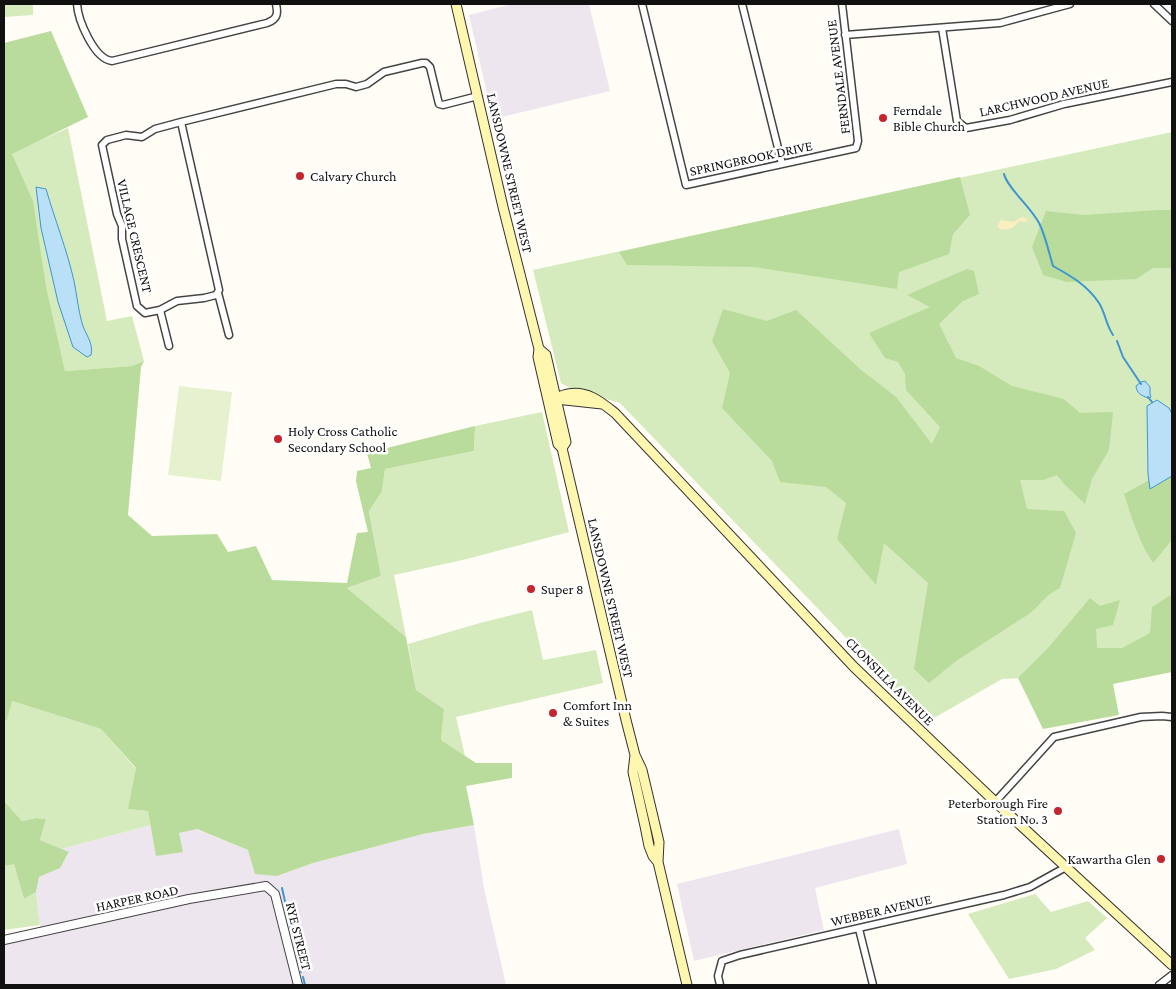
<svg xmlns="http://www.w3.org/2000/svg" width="1176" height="989" viewBox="0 0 1176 989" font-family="'Crimson Pro',serif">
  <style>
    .industrial { fill: #eee6ef }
    .green { fill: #d5ebbd }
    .forest { fill: #b9dc9c }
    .sand { fill: #fbeec1 }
    .pitch { fill: #e6f2cf }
    .water { fill: #b9e0f7; stroke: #3f96cf }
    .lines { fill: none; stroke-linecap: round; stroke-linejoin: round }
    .stream { stroke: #3f96cf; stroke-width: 2 }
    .minor-casing { stroke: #444; stroke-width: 9 }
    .tertiary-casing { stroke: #444; stroke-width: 10 }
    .secondary-casing { stroke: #333; stroke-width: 11 }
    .minor { stroke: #fff; stroke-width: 6 }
    .tertiary { stroke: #fff; stroke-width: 8 }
    .secondary { stroke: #fff6b0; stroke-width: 9 }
    .poi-dot { fill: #c4262e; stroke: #fff; stroke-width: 2 }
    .labels { text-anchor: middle; stroke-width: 5; stroke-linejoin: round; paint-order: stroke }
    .street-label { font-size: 14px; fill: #111; stroke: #fff }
    .poi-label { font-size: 14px; fill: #111; stroke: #fff; text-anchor: start }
  </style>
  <rect width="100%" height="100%" fill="#fffdf5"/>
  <path class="industrial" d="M 512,4 L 589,4 L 610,91 L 493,119 L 469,15 Z
    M 151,825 L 157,856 L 179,833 L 196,829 L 248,850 L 277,876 L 313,863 L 423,834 L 474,825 L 484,888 L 506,985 L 4,985 L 4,944 L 41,935 L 36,892 L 39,877 L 60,868 L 69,853 L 61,849 Z
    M 899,829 L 907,864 L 815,888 L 824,930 L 694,961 L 677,884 Z"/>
  <path class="green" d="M 4,4 L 33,4 L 33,15 L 4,17 Z
    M 68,128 L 107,321 L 132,316 L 144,361 L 132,366 L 65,371 L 12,153 Z
    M 1172,132 L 1172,671 L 1002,679 L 927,722 L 620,403 L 572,389 L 561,383 L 533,270 Z
    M 542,412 L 569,532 L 467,559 L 394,575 L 406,637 L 347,588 L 381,576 L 369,510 L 382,491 L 385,469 L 474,451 L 475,426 Z
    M 532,610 L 543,660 L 596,650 L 603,683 L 456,717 L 465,756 L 441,740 L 444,709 L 416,690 L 408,644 L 480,623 Z
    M 12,701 L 101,729 L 136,769 L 129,809 L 148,811 L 151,825 L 61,849 L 40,840 L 46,819 L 36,818 L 22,821 L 4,801 L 4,720 L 7,719 Z
    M 14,863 L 24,899 L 36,892 L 40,925 L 4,930 L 4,866 Z
    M 1035,894 L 1051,912 L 1088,901 L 1107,918 L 1085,938 L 1095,950 L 1056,969 L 1009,979 L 968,914 Z"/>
  <path class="forest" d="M 51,31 L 88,117 L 12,154 L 33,201 L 46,287 L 65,371 L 132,366 L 144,361 L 141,367 L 128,515 L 152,536 L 217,534 L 228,552 L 256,546 L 272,580 L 347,583 L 357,533 L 368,532 L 356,481 L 357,471 L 371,468 L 367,453 L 475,426 L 474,451 L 385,469 L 382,491 L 369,511 L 381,576 L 347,588 L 406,637 L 416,690 L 444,709 L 441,740 L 476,763 L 512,763 L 512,778 L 466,786 L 474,825 L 423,834 L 313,863 L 277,876 L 255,874 L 248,850 L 197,829 L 179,833 L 183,852 L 156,856 L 148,811 L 128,809 L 136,768 L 101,729 L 12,701 L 7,720 L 4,720 L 4,43 Z
    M 960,177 L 970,215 L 953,234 L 949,254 L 899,272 L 897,289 L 754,267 L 627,265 L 619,252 Z
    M 1159,210 L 1172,210 L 1172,268 L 1153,268 L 1136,279 L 1067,282 L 1043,275 L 1032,247 L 1046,211 L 1084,215 Z
    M 967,269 L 974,271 L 979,294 L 963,301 L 939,324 L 956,358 L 979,366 L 1012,386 L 1064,399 L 1080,413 L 1113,412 L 1109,450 L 1092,479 L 1085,504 L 1064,484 L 1057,475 L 1043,480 L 1020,480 L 1027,509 L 1064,511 L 1076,533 L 1060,588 C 1044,596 1042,604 1029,614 L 956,661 L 929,683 L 914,669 L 928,583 L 884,543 L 876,585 L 837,539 L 846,503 L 826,487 L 780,482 L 772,461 L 722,408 L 730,373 L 712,341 L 723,309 L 767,321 L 796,310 L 860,369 L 896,397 L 932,444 L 940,427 L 906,390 L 905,374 L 898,362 L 885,358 L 869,333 L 930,307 L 907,295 Z
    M 1172,476 L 1172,540 L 1153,563 C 1139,542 1132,518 1124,494 L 1149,480 L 1151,489 Z
    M 1172,594 L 1172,672 L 1113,684 L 1119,715 L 1043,729 L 1018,678 L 1048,648 L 1090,598 L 1100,606 L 1120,600 L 1113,625 L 1096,629 L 1097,648 L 1122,648 L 1150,633 L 1152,607 Z
    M 4,801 L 22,821 L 36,818 L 46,819 L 40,840 L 69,852 L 60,868 L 39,877 L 36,892 L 24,899 L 14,864 L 4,866 Z"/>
  <path class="sand" d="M 1022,217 L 1027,219 L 1028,222 L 1019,221 C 1015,228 1007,231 1000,229 L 997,226 L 1001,220 L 1013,222 Z"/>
  <path class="pitch" d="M 179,386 L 232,392 L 221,481 L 168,475 Z"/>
  <path class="water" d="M 36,187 L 46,189 C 55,220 67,250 74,281 C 77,295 78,309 82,323 C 85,334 94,343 91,355 L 87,357 L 73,347 L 58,302 L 41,228 Z
    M 1145,381 L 1150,387 L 1150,394 L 1151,397 L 1148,398 C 1141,395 1137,394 1136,386 L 1141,382 Z
    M 1157,400 L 1169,408 L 1172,414 L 1172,476 L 1150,489 L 1148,474 L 1147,406 Z"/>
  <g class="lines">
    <path class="stream" d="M 1004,174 C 1007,188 1033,209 1040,225 C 1046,238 1049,253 1053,266 C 1071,276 1087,285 1099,303 C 1105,312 1106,325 1113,335
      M 1117,341 L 1123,357 L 1141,384
      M 1148,397 L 1152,402
      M 282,888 L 292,933
      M 294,941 L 299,963
      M 301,969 L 301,972
      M 303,977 L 305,985"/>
    <g class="minor-casing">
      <path id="minor" d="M 77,4 C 78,20 94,59 112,61 L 267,23 C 278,19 278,13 276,4
        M 642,4 L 686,185 L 856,148 L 858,141 L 842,4
        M 742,4 L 782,164
        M 1154,4 L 1172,21
        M 942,28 L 957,121 L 966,128 L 1010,120 L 1064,104 L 1172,82
        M 845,35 L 1000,23 L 1070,4
        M 181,122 L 219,290 L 216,295 L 204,298 L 177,301 L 160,310 L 145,313 L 137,306 L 122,239 L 122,226 L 117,214 L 102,145 L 107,140 L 126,135 L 142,137 L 155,129 L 181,122 L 336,84 L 346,84 L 356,87 L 367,84 L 384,72 L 422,63 L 426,63 L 430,67 L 439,104 L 443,105 L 478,96
        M 218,293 L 229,335
        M 160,310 L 169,346
        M 996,801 L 1054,737 L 1141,717 L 1162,716 L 1172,717
        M 859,929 L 873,985
        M 720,985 L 718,976 L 722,961 L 740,955 L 1004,895 L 1030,887 L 1066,867
        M 1159,985 L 1172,975"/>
    </g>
    <g class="tertiary-casing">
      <path id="tertiary" d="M 4,940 L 189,899 L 266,886 L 275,894 L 298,985"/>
    </g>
    <g class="secondary-casing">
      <path id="secondary" d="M 456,4 L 503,207 L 539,349 L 538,357 L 558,444 L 562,448 L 626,720 L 635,755 L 642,770 L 659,842 L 658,862 L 687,985
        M 539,349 L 546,355 L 566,442 L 562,448
        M 556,399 L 602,404
        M 549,401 C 556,399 561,395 568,394 C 587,390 601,402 615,413 L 854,667 L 990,797 L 1172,965
        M 635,755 L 633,772 L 645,826 L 649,846 L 653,856 L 658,862"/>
    </g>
    <use href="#minor" class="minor"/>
    <use href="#tertiary" class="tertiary"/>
    <use href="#secondary" class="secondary"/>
  </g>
  <g class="poi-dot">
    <circle cx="883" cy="118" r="5"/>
    <circle cx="300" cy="176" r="5"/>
    <circle cx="278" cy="439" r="5"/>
    <circle cx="531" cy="589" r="5"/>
    <circle cx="553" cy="713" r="5"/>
    <circle cx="1058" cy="811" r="5"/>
    <circle cx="1161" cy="859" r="5"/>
  </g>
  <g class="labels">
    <g class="street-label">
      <text transform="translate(838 77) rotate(-97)" y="5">FERNDALE AVENUE</text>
      <text transform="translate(1044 97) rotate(-13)" y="5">LARCHWOOD AVENUE</text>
      <text transform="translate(751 158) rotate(-12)" y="5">SPRINGBROOK DRIVE</text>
      <text transform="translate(510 173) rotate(77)" y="5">LANSDOWNE STREET WEST</text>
      <text transform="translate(135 236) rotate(77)" y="5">VILLAGE CRESCENT</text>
      <text transform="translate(611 598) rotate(77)" y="5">LANSDOWNE STREET WEST</text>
      <text transform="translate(890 681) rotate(45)" y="5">CLONSILLA AVENUE</text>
      <text transform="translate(137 898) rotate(-12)" y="5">HARPER ROAD</text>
      <text transform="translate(881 910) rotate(-13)" y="5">WEBBER AVENUE</text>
      <text transform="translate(299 936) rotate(76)" y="5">RYE STREET</text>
    </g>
    <g class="poi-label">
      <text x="893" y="115">Ferndale<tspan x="893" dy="16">Bible Church</tspan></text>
      <text x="310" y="181">Calvary Church</text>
      <text x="288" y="436">Holy Cross Catholic<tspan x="288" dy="16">Secondary School</tspan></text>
      <text x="541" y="594">Super 8</text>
      <text x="563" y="710">Comfort Inn<tspan x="563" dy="16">&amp; Suites</tspan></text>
      <text x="1048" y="808" text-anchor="end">Peterborough Fire<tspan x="1048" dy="16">Station No. 3</tspan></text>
      <text x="1151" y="864" text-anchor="end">Kawartha Glen</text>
    </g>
  </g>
  <rect width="1176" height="989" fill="none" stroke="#111111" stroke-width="10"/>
</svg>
